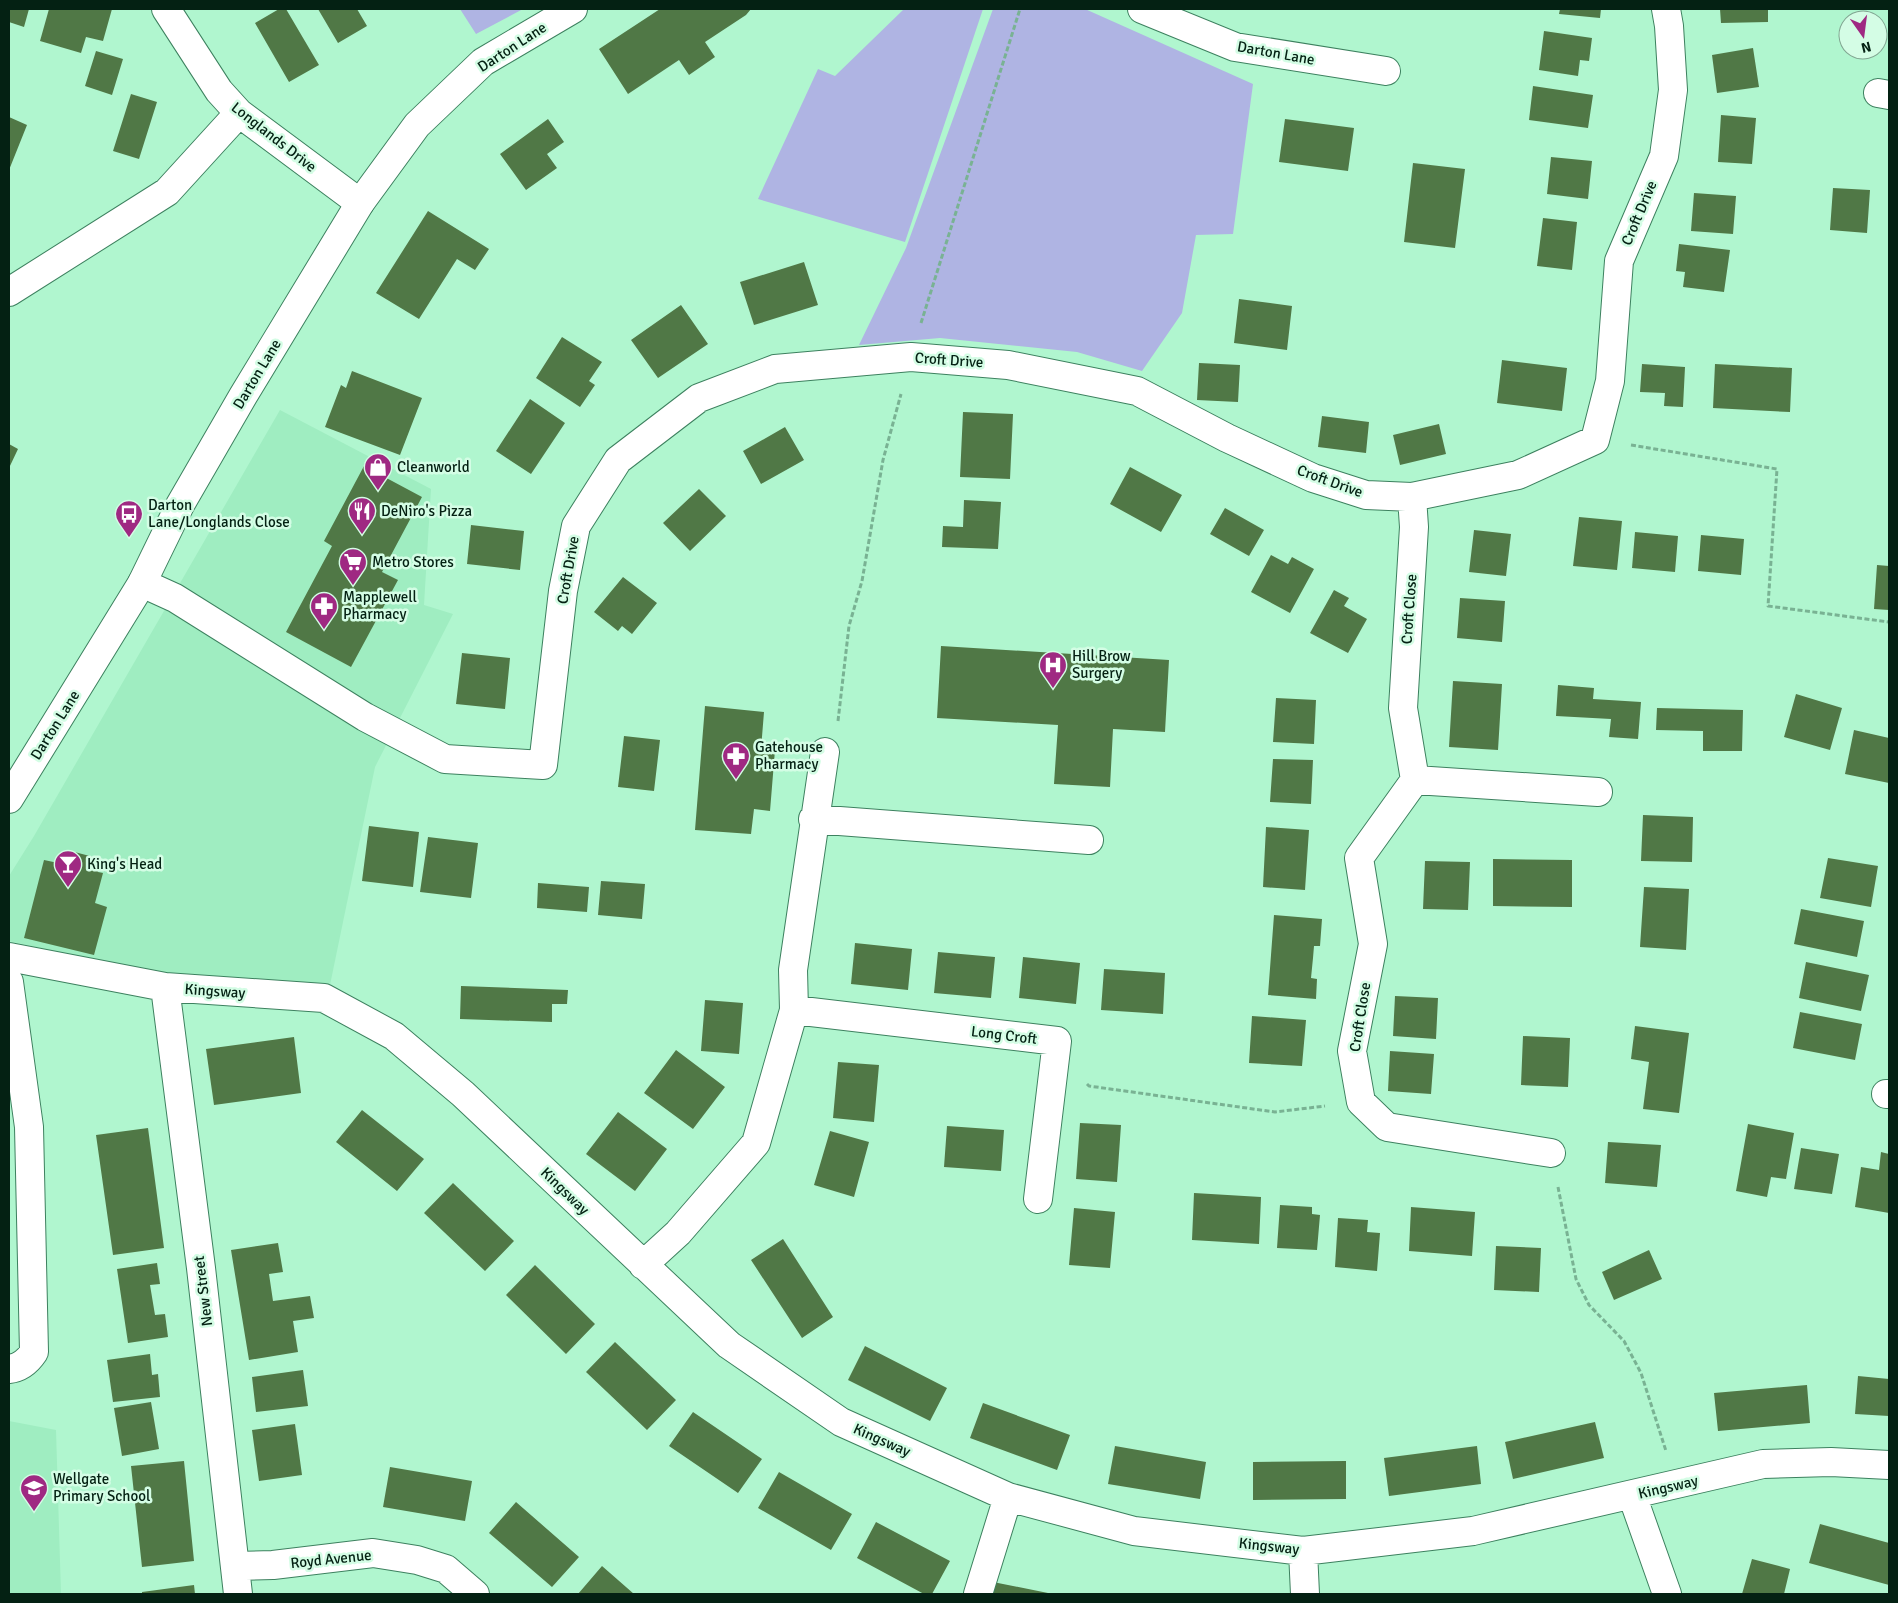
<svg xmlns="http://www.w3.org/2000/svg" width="1898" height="1603" viewBox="0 0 1898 1603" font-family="Signika,sans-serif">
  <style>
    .built { fill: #9fedc1 }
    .green { fill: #afb4e3 }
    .building { fill: #507846 }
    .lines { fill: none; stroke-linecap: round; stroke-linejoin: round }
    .minor-casing { stroke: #3d815f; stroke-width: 30 }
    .major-casing { stroke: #3d815f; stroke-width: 30 }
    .path { stroke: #79b293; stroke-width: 3; stroke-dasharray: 5 2.5; stroke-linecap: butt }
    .minor { stroke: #fff; stroke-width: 28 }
    .major { stroke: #fff; stroke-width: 28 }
    .labels { text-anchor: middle; stroke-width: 5; stroke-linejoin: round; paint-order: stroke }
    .street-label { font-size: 15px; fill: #042113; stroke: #d4fde5 }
    .poi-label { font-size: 15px; fill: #042113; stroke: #d4fde5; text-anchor: start }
  </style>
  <rect width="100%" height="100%" fill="#b0f6cf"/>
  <path class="built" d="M 280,410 L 431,489 L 424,605 L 453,614 L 375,767 L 330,985 L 178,975 L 108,963 L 9,941 L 9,876 L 34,836 Z
    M 9,1421 L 56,1430 L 61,1594 L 9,1594 Z"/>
  <path class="green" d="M 460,9 L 523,9 L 476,34 Z
    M 904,9 L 983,9 L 905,242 L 758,199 L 818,69 L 835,76 Z
    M 993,9 L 1085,9 L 1253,84 L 1233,234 L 1196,235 L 1182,313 L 1142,371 L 1077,352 L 940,338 L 859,345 L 906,248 Z"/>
  <path class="building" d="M 9,9 L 29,9 L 24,27 L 9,22 Z
    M 49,9 L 112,9 L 103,41 L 86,37 L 81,53 L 40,41 Z
    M 279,9 L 286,9 L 319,65 L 289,82 L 255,23 Z
    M 318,9 L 357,9 L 367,26 L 338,43 Z
    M 660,9 L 751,9 L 746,15 L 705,42 L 715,57 L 689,75 L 679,60 L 628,94 L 599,49 Z
    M 1560,9 L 1601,9 L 1600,18 L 1559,14 Z
    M 1720,9 L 1768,9 L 1768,22 L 1721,23 Z
    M 1544,31 L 1592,38 L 1589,61 L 1580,60 L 1578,76 L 1539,70 Z
    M 1753,48 L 1759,87 L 1717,93 L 1712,55 Z
    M 96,51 L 123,59 L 112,95 L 85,86 Z
    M 1533,86 L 1593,95 L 1588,128 L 1529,120 Z
    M 131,94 L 157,102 L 139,159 L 113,151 Z
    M 1721,115 L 1756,118 L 1752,164 L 1718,162 Z
    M 9,117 L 27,125 L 9,170 Z
    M 548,119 L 564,142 L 547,154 L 557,168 L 526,190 L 500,154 Z
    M 1285,119 L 1354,128 L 1348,171 L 1279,162 Z
    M 1551,157 L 1592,161 L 1588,199 L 1547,194 Z
    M 1413,163 L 1465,169 L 1455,248 L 1404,242 Z
    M 1833,188 L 1870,190 L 1867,233 L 1830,230 Z
    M 1694,193 L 1736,196 L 1733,234 L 1691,231 Z
    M 428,211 L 489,249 L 475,270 L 457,259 L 419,319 L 376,293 Z
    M 1543,218 L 1577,222 L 1572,270 L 1537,266 Z
    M 1679,244 L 1730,250 L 1724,292 L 1683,287 L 1685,272 L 1676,271 Z
    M 804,262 L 818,305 L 754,325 L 740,282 Z
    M 1239,299 L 1292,306 L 1287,350 L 1234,343 Z
    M 681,305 L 708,344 L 658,378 L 631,340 Z
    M 562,337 L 602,362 L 589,381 L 595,385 L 580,407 L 536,378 Z
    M 1502,360 L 1567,368 L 1562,411 L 1497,403 Z
    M 1199,363 L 1240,365 L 1238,402 L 1197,400 Z
    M 1642,364 L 1685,367 L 1683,407 L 1664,406 L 1665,393 L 1640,392 Z
    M 1715,364 L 1792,368 L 1790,412 L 1713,408 Z
    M 352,371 L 422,398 L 400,455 L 325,427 L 341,385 L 346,388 Z
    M 530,399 L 565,423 L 531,474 L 496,451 Z
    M 963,412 L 1013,414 L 1010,479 L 960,477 Z
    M 1322,416 L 1369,422 L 1366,453 L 1318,447 Z
    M 1439,424 L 1446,454 L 1400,465 L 1393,435 Z
    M 785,427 L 804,460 L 761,484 L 743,451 Z
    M 9,444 L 18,449 L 9,468 Z
    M 364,466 L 422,497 L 382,572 L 398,580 L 351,667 L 286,632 L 332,546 L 324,541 Z
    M 1130,467 L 1182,495 L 1161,532 L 1110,504 Z
    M 699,489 L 726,516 L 690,551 L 663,523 Z
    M 964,500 L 1001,502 L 998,549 L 942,547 L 943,526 L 963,527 Z
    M 1225,508 L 1264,530 L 1249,556 L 1210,534 Z
    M 1579,517 L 1622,521 L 1617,570 L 1573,566 Z
    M 471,525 L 524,531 L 520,570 L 467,564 Z
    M 1474,530 L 1511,534 L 1506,576 L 1469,572 Z
    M 1635,532 L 1678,536 L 1675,572 L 1632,568 Z
    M 1701,535 L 1744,539 L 1741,575 L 1698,571 Z
    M 1271,555 L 1288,564 L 1292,557 L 1314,569 L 1290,613 L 1251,592 Z
    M 1877,565 L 1889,566 L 1889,610 L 1874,609 Z
    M 623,577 L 657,603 L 632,634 L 622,626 L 618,631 L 594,612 Z
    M 1334,590 L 1349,598 L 1344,606 L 1367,619 L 1348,653 L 1310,633 Z
    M 1460,598 L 1505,601 L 1502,642 L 1457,638 Z
    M 941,646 L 1169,660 L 1165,732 L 1113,729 L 1110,787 L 1054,784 L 1058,725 L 937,718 Z
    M 462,653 L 510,658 L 505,709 L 456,704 Z
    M 1453,681 L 1502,684 L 1498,750 L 1449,747 Z
    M 1558,685 L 1594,688 L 1593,699 L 1641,702 L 1638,739 L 1609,737 L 1611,719 L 1556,716 Z
    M 1796,694 L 1842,708 L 1830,750 L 1784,737 Z
    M 1276,698 L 1316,700 L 1314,744 L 1273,742 Z
    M 705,706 L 764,712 L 761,749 L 775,750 L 770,811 L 754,809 L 751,834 L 695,830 Z
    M 1657,708 L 1743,710 L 1742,751 L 1703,751 L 1703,731 L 1656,730 Z
    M 1854,730 L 1889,738 L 1889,783 L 1845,774 Z
    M 624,736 L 660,740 L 654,791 L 618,787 Z
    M 1273,759 L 1313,760 L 1311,804 L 1270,802 Z
    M 1643,815 L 1693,817 L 1692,862 L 1641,861 Z
    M 369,826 L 419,832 L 413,887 L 362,881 Z
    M 1266,827 L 1309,830 L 1305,890 L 1263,887 Z
    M 428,837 L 478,843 L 471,898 L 420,892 Z
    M 67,850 L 101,859 L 98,872 L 103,873 L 95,903 L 107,907 L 94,955 L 24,938 L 44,860 L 63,864 Z
    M 1828,858 L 1878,866 L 1871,907 L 1820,898 Z
    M 1493,859 L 1572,860 L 1572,907 L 1493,906 Z
    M 1425,861 L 1470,862 L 1468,910 L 1423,909 Z
    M 601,881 L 645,884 L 642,919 L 598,915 Z
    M 538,883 L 589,887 L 587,912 L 537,908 Z
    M 1644,887 L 1689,889 L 1686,950 L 1640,947 Z
    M 1801,909 L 1864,921 L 1857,957 L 1794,944 Z
    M 1274,915 L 1322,919 L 1320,946 L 1314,946 L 1313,958 L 1311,978 L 1317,979 L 1316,999 L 1268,995 Z
    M 855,943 L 912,949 L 908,990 L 851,984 Z
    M 938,952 L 995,957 L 991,998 L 934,993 Z
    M 1023,957 L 1080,963 L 1076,1004 L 1019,998 Z
    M 1806,962 L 1869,975 L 1861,1011 L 1799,998 Z
    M 1104,969 L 1165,973 L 1163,1014 L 1101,1010 Z
    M 461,986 L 568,990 L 567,1004 L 552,1004 L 552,1022 L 460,1019 Z
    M 1395,996 L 1438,998 L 1436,1039 L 1393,1036 Z
    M 705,1000 L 743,1003 L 739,1054 L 701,1051 Z
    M 1800,1012 L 1862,1024 L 1855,1060 L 1793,1048 Z
    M 1252,1016 L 1306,1020 L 1302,1066 L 1249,1063 Z
    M 1635,1026 L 1689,1033 L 1679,1113 L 1643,1109 L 1649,1062 L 1631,1059 Z
    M 1523,1036 L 1570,1038 L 1568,1087 L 1521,1085 Z
    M 294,1037 L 301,1093 L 214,1105 L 206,1049 Z
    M 676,1050 L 725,1087 L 693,1129 L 644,1093 Z
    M 1390,1051 L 1434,1054 L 1431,1094 L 1388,1091 Z
    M 838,1062 L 879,1065 L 874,1122 L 833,1118 Z
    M 362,1110 L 424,1159 L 397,1191 L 336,1142 Z
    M 618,1112 L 667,1149 L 635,1191 L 586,1154 Z
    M 1080,1123 L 1121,1125 L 1117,1182 L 1076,1179 Z
    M 1748,1124 L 1794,1133 L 1786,1179 L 1771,1177 L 1767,1197 L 1736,1191 Z
    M 947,1126 L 1004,1130 L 1001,1171 L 944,1167 Z
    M 148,1128 L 164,1248 L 113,1255 L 96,1135 Z
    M 830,1131 L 869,1142 L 854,1197 L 814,1185 Z
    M 1608,1142 L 1661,1145 L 1657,1187 L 1605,1183 Z
    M 1801,1148 L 1839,1154 L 1832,1194 L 1794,1189 Z
    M 1881,1152 L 1889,1154 L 1889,1213 L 1855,1207 L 1861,1167 L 1879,1170 Z
    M 453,1183 L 514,1241 L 485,1271 L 424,1213 Z
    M 1194,1193 L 1261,1197 L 1259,1244 L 1192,1240 Z
    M 1280,1205 L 1312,1207 L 1312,1214 L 1320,1215 L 1317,1250 L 1277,1248 Z
    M 1411,1207 L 1475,1212 L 1472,1256 L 1409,1251 Z
    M 1074,1208 L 1115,1212 L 1110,1268 L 1069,1265 Z
    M 1338,1218 L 1368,1220 L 1367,1232 L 1380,1233 L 1377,1271 L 1335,1267 Z
    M 783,1239 L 833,1317 L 802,1338 L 751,1260 Z
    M 278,1243 L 283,1272 L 269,1274 L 273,1301 L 310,1296 L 314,1318 L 293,1321 L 298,1352 L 249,1360 L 231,1250 Z
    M 1496,1246 L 1541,1248 L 1539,1292 L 1494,1290 Z
    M 1649,1250 L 1662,1279 L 1614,1300 L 1602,1272 Z
    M 157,1263 L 160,1284 L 150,1285 L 155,1315 L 165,1314 L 168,1337 L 128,1343 L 117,1269 Z
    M 535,1265 L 595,1324 L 566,1354 L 506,1295 Z
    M 615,1342 L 676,1400 L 647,1430 L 586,1372 Z
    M 865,1346 L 947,1388 L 930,1421 L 848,1380 Z
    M 150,1354 L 152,1375 L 158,1374 L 160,1397 L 113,1402 L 107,1360 Z
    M 303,1370 L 308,1406 L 256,1412 L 252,1377 Z
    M 1858,1376 L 1889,1379 L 1889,1416 L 1855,1414 Z
    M 1807,1385 L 1810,1423 L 1718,1431 L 1714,1393 Z
    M 151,1402 L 159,1449 L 122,1456 L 114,1408 Z
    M 983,1403 L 1070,1435 L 1057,1470 L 970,1438 Z
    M 693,1412 L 762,1459 L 738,1493 L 669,1446 Z
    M 1595,1422 L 1604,1458 L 1513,1479 L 1505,1442 Z
    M 295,1424 L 302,1475 L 259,1481 L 252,1430 Z
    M 1115,1446 L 1206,1462 L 1200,1499 L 1108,1484 Z
    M 1477,1446 L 1481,1484 L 1389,1496 L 1384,1458 Z
    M 184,1461 L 194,1561 L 142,1567 L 131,1466 Z
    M 1346,1461 L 1346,1499 L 1253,1500 L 1253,1462 Z
    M 390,1467 L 472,1481 L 465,1521 L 383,1507 Z
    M 779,1472 L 852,1514 L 831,1550 L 758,1508 Z
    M 516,1502 L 579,1557 L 552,1587 L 489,1533 Z
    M 876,1522 L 950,1561 L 932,1594 L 924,1594 L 857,1558 Z
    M 1820,1524 L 1889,1543 L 1889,1585 L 1809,1563 Z
    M 1752,1559 L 1790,1569 L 1784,1594 L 1742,1594 Z
    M 602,1566 L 634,1594 L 578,1594 Z
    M 993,1582 L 1048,1593 L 1048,1594 L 991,1594 Z
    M 194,1585 L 195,1594 L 142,1594 L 142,1592 Z"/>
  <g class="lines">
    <g class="minor-casing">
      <path id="minor" d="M 166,9 L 219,91 L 239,113 L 360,203
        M 1142,9 L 1235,47 L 1386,71
        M 1878,93 L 1889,95
        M 9,292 L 167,192 L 239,113
        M 1412,497 L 1414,527 L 1403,708 L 1415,780 L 1359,858 L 1373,944 L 1352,1051 L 1361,1102 L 1387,1127 L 1551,1153
        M 142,583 L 175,598 L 365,717 L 445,759 L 543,765 L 563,591 L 576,526 L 618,460 L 699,398 L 775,369 L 911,357 L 1008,365 L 1137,391 L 1227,438 L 1313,478 L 1366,495 L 1412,497 L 1518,475 L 1595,440 L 1610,381 L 1619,261 L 1664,156 L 1673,90 L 1669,26 L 1666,9
        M 1415,780 L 1598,792
        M 813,819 L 1089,840
        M 9,957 L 165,987 L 324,998 L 394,1036 L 463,1094 L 729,1345 L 841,1422 L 1008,1497 L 1134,1531 L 1303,1551 L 1473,1531 L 1763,1464 L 1831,1462 L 1889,1465
        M 9,982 L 29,1127 L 34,1352 C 28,1361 20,1368 9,1369
        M 165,987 L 201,1268 L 238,1594
        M 794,1010 L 1057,1041 L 1038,1199
        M 1886,1094 L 1889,1094
        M 643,1265 L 678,1233 L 756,1143 L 794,1010 L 793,970 L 825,752
        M 1632,1495 L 1667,1594
        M 1303,1551 L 1305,1594
        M 235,1566 L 273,1565 L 373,1553 L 417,1560 L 446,1569 L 475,1594
        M 978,1594 L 1008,1497"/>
    </g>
    <g class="major-casing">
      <path id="major" d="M 9,799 L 142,583 L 180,505 L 243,396 L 360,203 L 417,125 L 483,62 L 573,9"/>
    </g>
    <path class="path" d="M 921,323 L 1020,9
      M 1631,445 L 1777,469 L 1768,606 L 1889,622
      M 838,721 L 849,626 L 862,581 L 883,460 L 901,394
      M 1087,1084 L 1089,1086 L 1275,1112 L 1325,1106
      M 1558,1187 L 1576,1279 L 1589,1305 L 1624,1341 L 1641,1373 L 1666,1451"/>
    <use href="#minor" class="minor"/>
    <use href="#major" class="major"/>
  </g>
  <defs>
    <g id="shop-pin" transform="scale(1.4375)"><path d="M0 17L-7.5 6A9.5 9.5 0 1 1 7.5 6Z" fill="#9f2982" stroke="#d4fde5"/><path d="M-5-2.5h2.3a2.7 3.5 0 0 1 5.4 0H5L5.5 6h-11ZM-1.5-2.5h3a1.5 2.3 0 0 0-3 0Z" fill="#fff"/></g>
    <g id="restaurant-pin" transform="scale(1.4375)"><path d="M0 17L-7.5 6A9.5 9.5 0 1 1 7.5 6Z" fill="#9f2982" stroke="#d4fde5"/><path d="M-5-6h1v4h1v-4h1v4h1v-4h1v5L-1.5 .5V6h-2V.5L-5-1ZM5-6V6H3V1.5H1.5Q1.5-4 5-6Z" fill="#fff"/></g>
    <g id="bus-pin" transform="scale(1.4375)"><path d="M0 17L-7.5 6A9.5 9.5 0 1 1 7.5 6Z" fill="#9f2982" stroke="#d4fde5"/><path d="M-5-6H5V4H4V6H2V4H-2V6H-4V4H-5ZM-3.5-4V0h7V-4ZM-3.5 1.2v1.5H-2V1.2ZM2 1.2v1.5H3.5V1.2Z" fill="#fff"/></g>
    <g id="supermarket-pin" transform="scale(1.4375)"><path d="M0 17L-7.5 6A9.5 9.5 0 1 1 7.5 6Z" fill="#9f2982" stroke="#d4fde5"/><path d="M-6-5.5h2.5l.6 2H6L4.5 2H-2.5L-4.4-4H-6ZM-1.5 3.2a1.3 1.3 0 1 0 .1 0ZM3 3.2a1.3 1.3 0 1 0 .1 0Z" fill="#fff"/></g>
    <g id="pharmacy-pin" transform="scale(1.4375)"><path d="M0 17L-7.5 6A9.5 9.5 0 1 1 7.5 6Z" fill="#9f2982" stroke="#d4fde5"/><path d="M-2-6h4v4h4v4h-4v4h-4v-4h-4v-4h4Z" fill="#fff"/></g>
    <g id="hospital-pin" transform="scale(1.4375)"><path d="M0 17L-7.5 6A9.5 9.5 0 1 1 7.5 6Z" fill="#9f2982" stroke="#d4fde5"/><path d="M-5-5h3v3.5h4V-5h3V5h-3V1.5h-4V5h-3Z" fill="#fff"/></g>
    <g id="bar-pin" transform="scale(1.4375)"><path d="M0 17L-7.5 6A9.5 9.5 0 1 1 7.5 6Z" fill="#9f2982" stroke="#d4fde5"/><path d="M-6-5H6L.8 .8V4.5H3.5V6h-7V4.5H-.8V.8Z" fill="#fff"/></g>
    <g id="school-pin" transform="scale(1.4375)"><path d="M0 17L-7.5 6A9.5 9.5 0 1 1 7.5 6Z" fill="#9f2982" stroke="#d4fde5"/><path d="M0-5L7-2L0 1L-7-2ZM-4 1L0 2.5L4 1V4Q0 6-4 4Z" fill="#fff"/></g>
  </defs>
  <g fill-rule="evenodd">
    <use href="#shop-pin" x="378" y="467"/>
    <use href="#restaurant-pin" x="362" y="511"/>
    <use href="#bus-pin" x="129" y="514"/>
    <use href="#supermarket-pin" x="353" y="562"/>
    <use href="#pharmacy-pin" x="324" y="606"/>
    <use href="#hospital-pin" x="1053" y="665"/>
    <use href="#pharmacy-pin" x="736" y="756"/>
    <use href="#bar-pin" x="68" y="864"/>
    <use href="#school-pin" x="34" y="1488"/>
  </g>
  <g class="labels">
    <g class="street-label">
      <text transform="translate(512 47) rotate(-33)" y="5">Darton Lane</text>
      <text transform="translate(1276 53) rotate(10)" y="5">Darton Lane</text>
      <text transform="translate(274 137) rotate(38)" y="5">Longlands Drive</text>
      <text transform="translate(1639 213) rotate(-67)" y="5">Croft Drive</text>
      <text transform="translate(949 360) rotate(4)" y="5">Croft Drive</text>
      <text transform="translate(257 374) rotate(-59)" y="5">Darton Lane</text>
      <text transform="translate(1330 481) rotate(20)" y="5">Croft Drive</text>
      <text transform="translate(568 570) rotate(-80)" y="5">Croft Drive</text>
      <text transform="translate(1409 609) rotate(-86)" y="5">Croft Close</text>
      <text transform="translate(55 725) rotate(-58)" y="5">Darton Lane</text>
      <text transform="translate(215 991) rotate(4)" y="5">Kingsway</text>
      <text transform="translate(1360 1017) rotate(-81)" y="5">Croft Close</text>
      <text transform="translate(1004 1035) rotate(7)" y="5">Long Croft</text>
      <text transform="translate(565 1191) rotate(44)" y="5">Kingsway</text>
      <text transform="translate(203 1291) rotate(-97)" y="5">New Street</text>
      <text transform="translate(882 1440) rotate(24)" y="5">Kingsway</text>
      <text transform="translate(1668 1487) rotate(-13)" y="5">Kingsway</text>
      <text transform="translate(1269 1546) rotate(6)" y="5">Kingsway</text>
      <text transform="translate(331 1559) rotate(-6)" y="5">Royd Avenue</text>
    </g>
    <g class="poi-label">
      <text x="397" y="472">Cleanworld</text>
      <text x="148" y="510">Darton<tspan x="148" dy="17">Lane/Longlands Close</tspan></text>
      <text x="381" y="516">DeNiro's Pizza</text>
      <text x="372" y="567">Metro Stores</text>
      <text x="343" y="602">Mapplewell<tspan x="343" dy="17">Pharmacy</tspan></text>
      <text x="1072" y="661">Hill Brow<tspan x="1072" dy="17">Surgery</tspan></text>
      <text x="755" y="752">Gatehouse<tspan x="755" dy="17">Pharmacy</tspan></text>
      <text x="87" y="869">King's Head</text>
      <text x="53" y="1484">Wellgate<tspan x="53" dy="17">Primary School</tspan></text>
    </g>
  </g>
  <rect width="1898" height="1603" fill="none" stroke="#042113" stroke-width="20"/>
  <g transform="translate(1863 35) rotate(166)"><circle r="24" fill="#d4fde5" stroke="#81a591"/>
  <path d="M0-4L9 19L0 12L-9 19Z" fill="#9f2982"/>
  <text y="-8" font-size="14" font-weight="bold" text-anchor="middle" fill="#042113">N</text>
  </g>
</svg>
